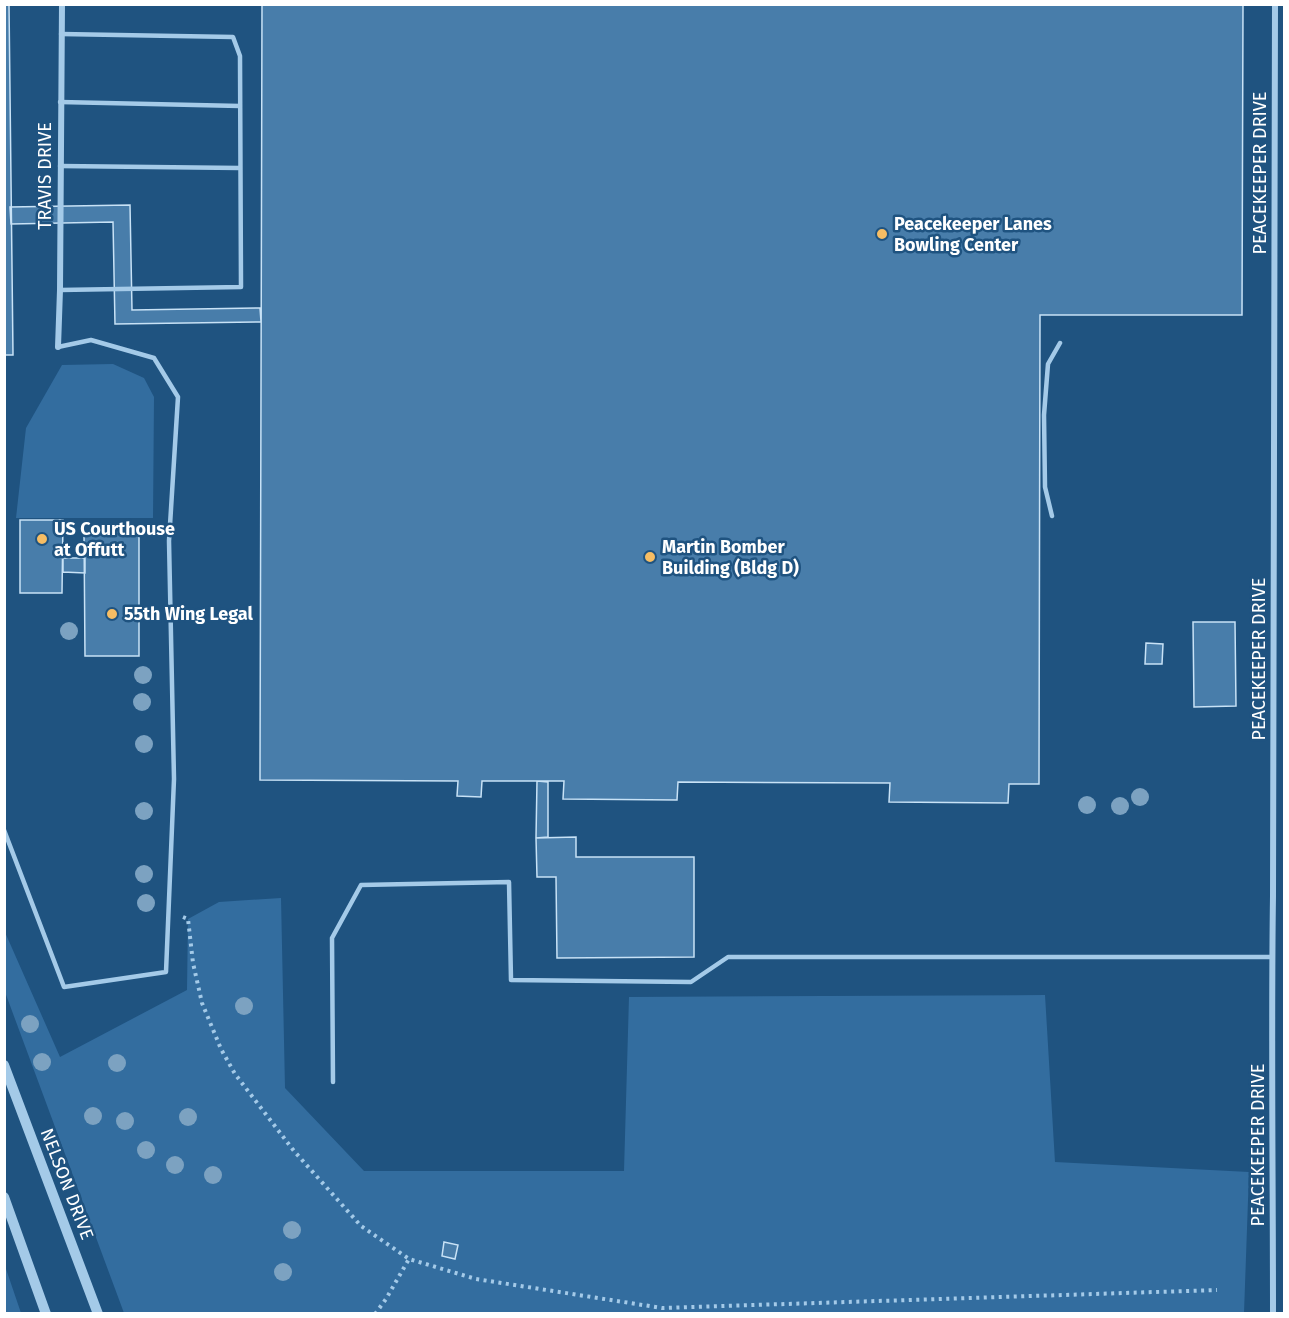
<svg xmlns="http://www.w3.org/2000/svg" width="1289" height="1318" viewBox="0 0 1289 1318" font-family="'Fira Sans',sans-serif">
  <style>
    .green { fill: #336d9f }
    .building { fill: #487daa; stroke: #c8e2f6; stroke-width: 1.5 }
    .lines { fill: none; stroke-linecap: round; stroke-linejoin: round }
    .path { stroke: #a4cae8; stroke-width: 4; stroke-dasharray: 3 4.5; stroke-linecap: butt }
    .service { stroke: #a4cae8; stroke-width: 4.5 }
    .minor { stroke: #a4cae8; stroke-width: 6 }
    .tertiary { stroke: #a4cae8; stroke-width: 10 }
    .tree { fill: #7ca2c1 }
    .poi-dot { fill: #f6bd64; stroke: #1f5380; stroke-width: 2 }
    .labels { text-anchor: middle; stroke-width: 5; stroke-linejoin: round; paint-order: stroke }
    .street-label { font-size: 18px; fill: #fff; stroke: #1f5380 }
    .poi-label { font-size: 18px; font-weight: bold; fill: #fff; stroke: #1f5380; text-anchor: start }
  </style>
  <rect width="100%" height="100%" fill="#1f5380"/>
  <path class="green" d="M 113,364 L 144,378 L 154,397 L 153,518 L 16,518 L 26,428 L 62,365 Z
    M 281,898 L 285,1088 L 364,1171 L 624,1171 L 629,997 L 1045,995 L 1055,1162 L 1249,1172 L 1244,1313 L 124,1313 L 5,992 L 4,930 L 60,1057 L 187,990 L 188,919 L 219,902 Z
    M 5,1266 L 21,1313 L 22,1313 L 5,1313 Z"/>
  <path class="building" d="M 4,4 L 9,4 L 13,355 L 4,355 Z
    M 262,4 L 1243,4 L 1242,315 L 1040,315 L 1039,784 L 1009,784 L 1008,803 L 889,802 L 890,783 L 678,782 L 677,800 L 563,799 L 564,781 L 482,781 L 481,797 L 457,796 L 458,781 L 260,780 Z
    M 130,205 L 132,310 L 260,308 L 261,322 L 115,324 L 113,222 L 11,224 L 10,207 Z
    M 20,520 L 63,520 L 62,593 L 20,593 Z
    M 84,532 L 139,532 L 139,656 L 85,656 Z
    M 63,558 L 85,558 L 85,573 L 63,572 Z
    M 1193,622 L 1235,622 L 1236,706 L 1194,707 Z
    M 1146,643 L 1163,644 L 1162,664 L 1145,664 Z
    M 537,781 L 548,782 L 548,837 L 536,838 Z
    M 576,837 L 576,857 L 694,857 L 694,957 L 557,958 L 556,877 L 537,877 L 536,838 Z
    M 444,1242 L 458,1245 L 455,1259 L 442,1256 Z"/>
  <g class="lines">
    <path class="path" d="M 183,917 L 188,919 L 193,963 L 202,1003 L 221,1049 L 235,1074 L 294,1151 L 361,1226 L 409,1259 L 476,1279 L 662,1308 L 1217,1290
      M 375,1314 L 386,1299 L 409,1259"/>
    <path class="service" d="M 60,102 L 240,106
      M 60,166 L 240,168
      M 60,290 L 241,287 L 240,56 L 233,37 L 61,34
      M 1052,516 L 1045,487 L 1044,415 L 1048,364 L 1060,343
      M 4,830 L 64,987 L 166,972 L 174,779 L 169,541 L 178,397 L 154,358 L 91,340 L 58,347
      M 333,1082 L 332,938 L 361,885 L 509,882 L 511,980 L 691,982 L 728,957 L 1272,957"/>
    <path class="minor" d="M 58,347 L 60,290 L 62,4
      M 1273,1314 C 1273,1174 1271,1035 1273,896 L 1275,4"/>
    <path class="tertiary" d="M 4,1065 L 98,1314
      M 4,1197 L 46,1314"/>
  </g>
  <g class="tree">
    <circle cx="69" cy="631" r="9"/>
    <circle cx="143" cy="675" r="9"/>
    <circle cx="142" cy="702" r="9"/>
    <circle cx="144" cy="744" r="9"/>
    <circle cx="1140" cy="797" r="9"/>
    <circle cx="1087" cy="805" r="9"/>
    <circle cx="1120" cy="806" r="9"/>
    <circle cx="144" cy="811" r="9"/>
    <circle cx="144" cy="874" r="9"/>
    <circle cx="146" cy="903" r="9"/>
    <circle cx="244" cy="1006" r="9"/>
    <circle cx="30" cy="1024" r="9"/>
    <circle cx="42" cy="1062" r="9"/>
    <circle cx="117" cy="1063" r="9"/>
    <circle cx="93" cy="1116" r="9"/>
    <circle cx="188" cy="1117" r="9"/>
    <circle cx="125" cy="1121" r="9"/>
    <circle cx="146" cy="1150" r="9"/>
    <circle cx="175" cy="1165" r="9"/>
    <circle cx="213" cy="1175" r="9"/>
    <circle cx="292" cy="1230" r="9"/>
    <circle cx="283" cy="1272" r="9"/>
  </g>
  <g class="poi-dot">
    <circle cx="882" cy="234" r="6"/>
    <circle cx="42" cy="539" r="6"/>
    <circle cx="650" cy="557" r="6"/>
    <circle cx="112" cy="614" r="6"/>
  </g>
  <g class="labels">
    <g class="street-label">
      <text transform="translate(1260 173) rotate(-90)" y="6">PEACEKEEPER DRIVE</text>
      <text transform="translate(45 176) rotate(-90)" y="6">TRAVIS DRIVE</text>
      <text transform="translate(1259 659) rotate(-90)" y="6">PEACEKEEPER DRIVE</text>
      <text transform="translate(1258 1145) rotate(-90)" y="6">PEACEKEEPER DRIVE</text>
      <text transform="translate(67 1184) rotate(69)" y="6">NELSON DRIVE</text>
    </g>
    <g class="poi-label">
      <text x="894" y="230">Peacekeeper Lanes<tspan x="894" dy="21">Bowling Center</tspan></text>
      <text x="54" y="535">US Courthouse<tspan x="54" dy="21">at Offutt</tspan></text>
      <text x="662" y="553">Martin Bomber<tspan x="662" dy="21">Building (Bldg D)</tspan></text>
      <text x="124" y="620">55th Wing Legal</text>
    </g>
  </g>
  <rect width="1289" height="1318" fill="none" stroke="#ffffff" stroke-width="12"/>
</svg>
